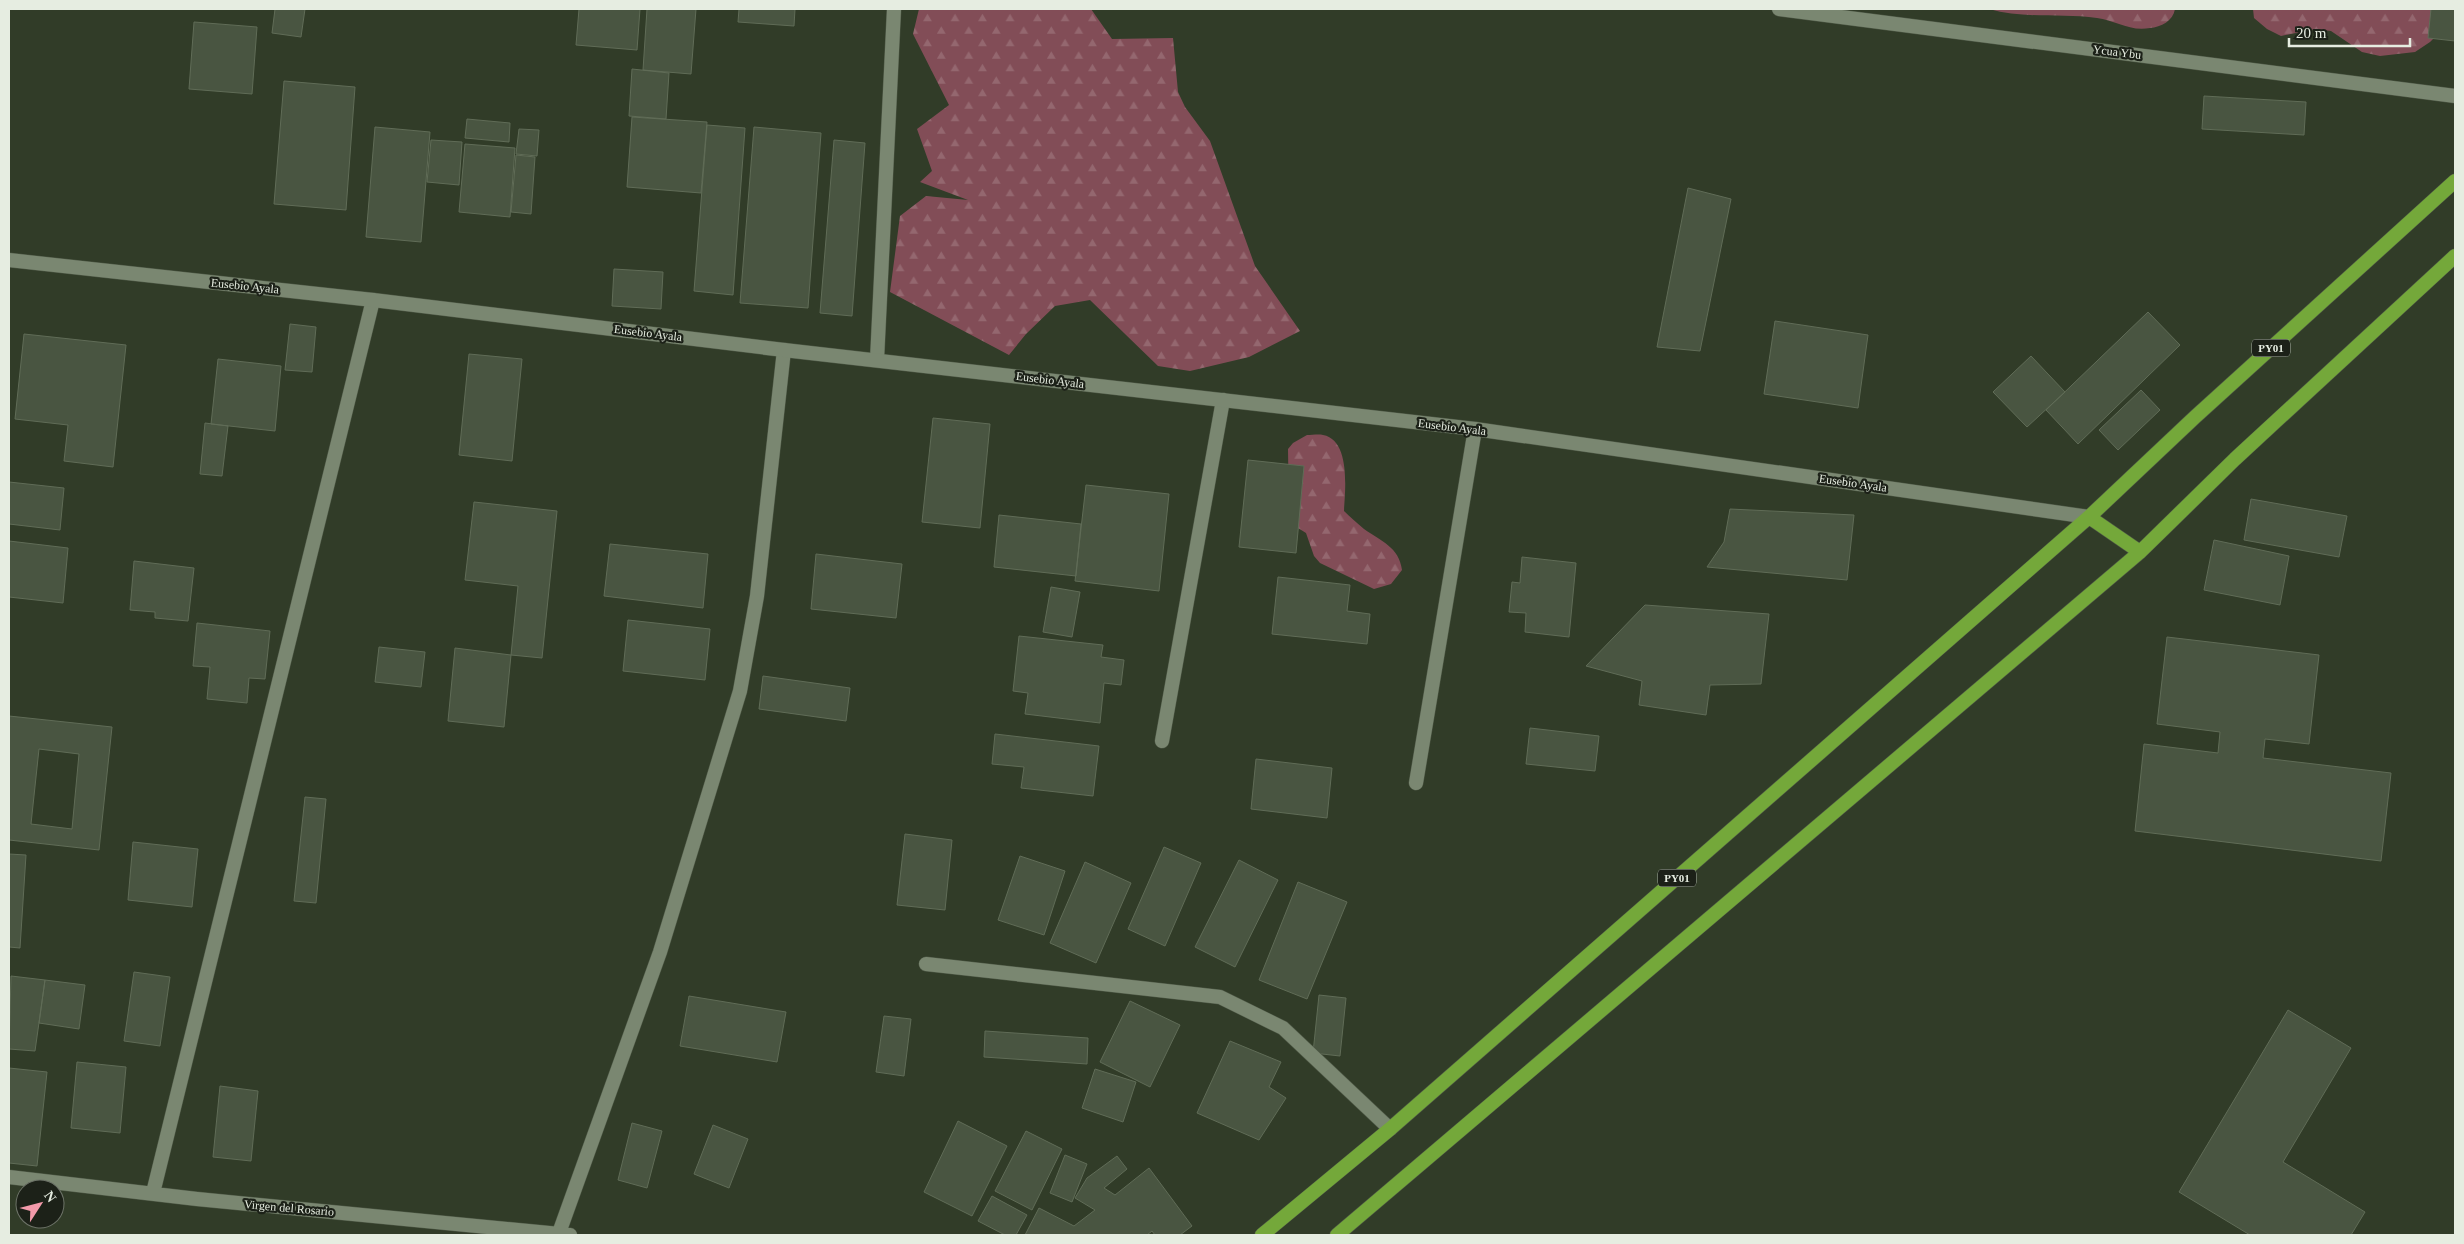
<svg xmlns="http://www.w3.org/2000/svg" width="2464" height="1244" viewBox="0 0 2464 1244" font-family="Georgia,serif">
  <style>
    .forest { fill: url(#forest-firs) }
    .building { fill: #495541; stroke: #606c57; fill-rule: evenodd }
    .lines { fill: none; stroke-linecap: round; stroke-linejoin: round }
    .service-casing { stroke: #4e5846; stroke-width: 15 }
    .minor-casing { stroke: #4e5846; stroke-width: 15 }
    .secondary-casing { stroke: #4e5846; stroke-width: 15 }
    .trunk-casing { stroke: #4e5846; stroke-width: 15 }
    .service { stroke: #7a8771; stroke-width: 14 }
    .minor { stroke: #7a8771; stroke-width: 14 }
    .secondary { stroke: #7a8771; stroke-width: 14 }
    .trunk { stroke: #74a83a; stroke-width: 14 }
    .labels { text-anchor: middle; stroke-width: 4.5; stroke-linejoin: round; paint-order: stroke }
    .shield { fill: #1c2118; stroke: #a9b0a5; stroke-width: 1 }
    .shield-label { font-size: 11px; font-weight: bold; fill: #e6ede1 }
    .street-label { font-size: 12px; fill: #e6ede1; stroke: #1c2118 }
  </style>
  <defs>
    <pattern id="forest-firs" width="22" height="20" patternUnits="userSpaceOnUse" patternTransform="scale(1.25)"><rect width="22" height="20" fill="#824d57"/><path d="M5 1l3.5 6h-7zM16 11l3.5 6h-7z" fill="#94676f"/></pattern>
  </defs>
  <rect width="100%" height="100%" fill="#313c28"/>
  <path class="forest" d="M 919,9 L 1091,9 L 1112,39 L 1173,38 L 1178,92 L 1185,107 L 1210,141 L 1255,266 L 1300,331 L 1249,357 L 1190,371 L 1158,366 L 1090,300 L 1055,306 L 1026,334 L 1009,355 L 890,292 L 900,216 L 926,196 L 968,200 L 920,182 L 932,171 L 917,129 L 949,105 L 913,34 Z
    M 1989,9 L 2175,9 C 2173,21 2161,27 2150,28 C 2130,32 2115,20 2097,18 C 2061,13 2024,19 1989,9 Z
    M 2253,9 L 2433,9 L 2443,29 L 2430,42 L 2415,52 L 2380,56 L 2362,52 L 2331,31 L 2315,29 L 2281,36 L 2267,29 L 2254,18 Z
    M 1307,435 C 1312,435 1319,434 1323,435 C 1351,440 1345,491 1344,511 C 1350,517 1357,523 1364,529 C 1381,541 1399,547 1402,570 L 1391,584 L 1374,589 L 1320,563 L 1314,556 L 1306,533 L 1298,528 L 1289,515 L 1288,449 L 1293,443 Z"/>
  <path class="building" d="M 275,9 L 305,9 L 301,37 L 272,33 Z
    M 579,9 L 640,9 L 637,50 L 576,45 Z
    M 647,9 L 696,9 L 691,74 L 643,70 Z
    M 739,9 L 795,9 L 794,26 L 738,22 Z
    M 2431,9 L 2455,9 L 2455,41 L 2428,38 Z
    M 194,22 L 257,27 L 252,94 L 189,89 Z
    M 632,69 L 669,73 L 666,119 L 629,116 Z
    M 284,81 L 355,87 L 346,210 L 274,204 Z
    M 2204,96 L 2306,102 L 2304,135 L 2202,129 Z
    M 632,117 L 707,122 L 701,193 L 627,187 Z
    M 467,119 L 510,123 L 509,142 L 465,138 Z
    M 707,125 L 745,128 L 733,295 L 694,291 Z
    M 375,127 L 430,132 L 421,242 L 366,237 Z
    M 754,127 L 821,133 L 808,308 L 740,303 Z
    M 519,129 L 539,130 L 537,156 L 516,154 Z
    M 431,140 L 462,142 L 459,185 L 427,182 Z
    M 834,140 L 865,143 L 852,316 L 820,313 Z
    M 465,144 L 515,148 L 510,217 L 459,212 Z
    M 516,155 L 535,157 L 531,214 L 511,212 Z
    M 1688,188 L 1731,199 L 1700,351 L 1657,347 Z
    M 614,269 L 663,272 L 661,309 L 612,306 Z
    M 2148,312 L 2180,345 L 2078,444 L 2046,410 Z
    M 1775,321 L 1868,335 L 1858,408 L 1764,394 Z
    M 290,324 L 316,327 L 312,372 L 285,370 Z
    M 24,334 L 126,345 L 113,467 L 64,461 L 68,425 L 15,419 Z
    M 469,354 L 522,359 L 512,461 L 459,455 Z
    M 2031,356 L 2065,392 L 2027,427 L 1993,392 Z
    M 218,359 L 281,366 L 275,431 L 211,424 Z
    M 2141,390 L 2160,410 L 2118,450 L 2099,430 Z
    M 933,418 L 990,424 L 980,528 L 922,522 Z
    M 205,423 L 228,426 L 222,476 L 200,474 Z
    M 1248,460 L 1304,466 L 1296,553 L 1239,547 Z
    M 9,482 L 64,488 L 60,530 L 9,524 Z
    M 1086,485 L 1169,494 L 1159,591 L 1075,581 Z
    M 2251,499 L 2347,516 L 2339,557 L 2244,540 Z
    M 474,502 L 557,511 L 542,658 L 511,655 L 518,586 L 465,580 Z
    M 1730,509 L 1854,515 L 1847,580 L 1707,567 L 1724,542 Z
    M 999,515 L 1081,524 L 1076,576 L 994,567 Z
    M 2214,540 L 2289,556 L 2280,605 L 2204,590 Z
    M 9,541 L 68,548 L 63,603 L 9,597 Z
    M 610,544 L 708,554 L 703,608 L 604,596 Z
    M 816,554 L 902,564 L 896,618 L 811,609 Z
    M 1522,557 L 1576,563 L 1569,637 L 1525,632 L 1526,613 L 1509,612 L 1512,582 L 1520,583 Z
    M 134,561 L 194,568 L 188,621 L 155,618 L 155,612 L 130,610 Z
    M 1278,577 L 1350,585 L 1347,611 L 1370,614 L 1367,644 L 1272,634 Z
    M 1051,587 L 1080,592 L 1072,637 L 1043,632 Z
    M 1645,605 L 1769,614 L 1761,684 L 1710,685 L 1706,715 L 1639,705 L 1642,681 L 1586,666 Z
    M 628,620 L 710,629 L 705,680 L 623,671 Z
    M 197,623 L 270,631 L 265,679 L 249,678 L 247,703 L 207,699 L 210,667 L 193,666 Z
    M 1019,636 L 1103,645 L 1101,657 L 1124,660 L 1121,685 L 1104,683 L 1100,723 L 1025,714 L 1028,693 L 1013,691 Z
    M 2167,637 L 2319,655 L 2309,744 L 2265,739 L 2263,758 L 2391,773 L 2381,861 L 2135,831 L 2144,744 L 2218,753 L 2220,732 L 2157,724 Z
    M 379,647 L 425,652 L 421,687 L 375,682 Z
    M 455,648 L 511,655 L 504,727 L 448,721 Z
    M 763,676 L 850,688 L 846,721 L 759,709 Z
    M 9,716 L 112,727 L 99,850 L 9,840 ZM 39,749 L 79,754 L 72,829 L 31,824 Z
    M 1530,728 L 1599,736 L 1595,771 L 1526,764 Z
    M 995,734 L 1099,746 L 1093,796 L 1021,788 L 1024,767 L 992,764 Z
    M 1256,759 L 1332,768 L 1327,818 L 1251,809 Z
    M 305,797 L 326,799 L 316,903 L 294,901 Z
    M 905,834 L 952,840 L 945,910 L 897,905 Z
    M 133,842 L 198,849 L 192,907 L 128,900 Z
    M 1164,847 L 1201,863 L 1165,946 L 1128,929 Z
    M 9,854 L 26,855 L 20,948 L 9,947 Z
    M 1020,856 L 1065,871 L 1044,935 L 998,920 Z
    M 1239,860 L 1278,880 L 1235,967 L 1195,947 Z
    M 1085,862 L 1131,883 L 1096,963 L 1050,943 Z
    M 1298,882 L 1347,902 L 1307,999 L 1259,980 Z
    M 134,972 L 170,977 L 160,1046 L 124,1041 Z
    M 11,976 L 45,980 L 35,1051 L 9,1049 Z
    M 45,980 L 85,985 L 79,1029 L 39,1023 Z
    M 1319,995 L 1346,998 L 1340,1056 L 1313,1053 Z
    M 689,996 L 786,1012 L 777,1062 L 680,1046 Z
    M 1130,1001 L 1180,1025 L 1150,1087 L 1100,1062 Z
    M 2288,1010 L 2351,1048 L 2283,1162 L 2365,1212 L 2351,1235 L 2250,1235 L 2179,1192 Z
    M 884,1016 L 911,1019 L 904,1076 L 876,1072 Z
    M 985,1031 L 1088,1038 L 1087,1064 L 984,1057 Z
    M 1230,1041 L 1281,1062 L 1269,1087 L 1286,1098 L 1259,1140 L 1197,1113 Z
    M 77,1062 L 126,1067 L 120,1133 L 71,1128 Z
    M 9,1068 L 47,1072 L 37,1166 L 9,1163 Z
    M 1095,1069 L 1136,1082 L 1123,1122 L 1082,1108 Z
    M 220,1086 L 258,1091 L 251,1161 L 213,1157 Z
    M 958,1121 L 1007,1146 L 972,1216 L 924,1192 Z
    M 632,1123 L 662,1131 L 647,1188 L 618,1180 Z
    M 713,1125 L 748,1139 L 729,1188 L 694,1174 Z
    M 1026,1131 L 1062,1149 L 1032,1210 L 995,1191 Z
    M 1065,1155 L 1087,1164 L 1072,1202 L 1050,1193 Z
    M 1117,1156 L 1127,1169 L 1104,1188 L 1115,1195 L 1149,1168 L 1192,1226 L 1180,1235 L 1155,1235 L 1152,1231 L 1147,1235 L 1025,1235 L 1039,1208 L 1074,1226 L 1095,1210 L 1075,1198 L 1087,1178 Z
    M 992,1196 L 1027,1215 L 1016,1235 L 1005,1235 L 978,1221 Z"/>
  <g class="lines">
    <g class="service-casing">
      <path id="service" d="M 926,964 L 1220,997 L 1283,1028 L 1390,1129"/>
    </g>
    <g class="minor-casing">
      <path id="minor" d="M 1779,9 L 2455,96
        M 877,360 L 894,9
        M 1162,741 L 1223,400
        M 1416,783 L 1475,429
        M 9,1177 L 197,1199 L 570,1235
        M 153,1193 L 373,300
        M 559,1233 L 660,952 L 740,691 L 757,596 L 784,350"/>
    </g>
    <g class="secondary-casing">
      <path id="secondary" d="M 9,260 L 373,300 L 784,350 L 1475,429 L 2089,517"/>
    </g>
    <g class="trunk-casing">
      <path id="trunk" d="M 2089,517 L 2140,552
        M 1262,1235 L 1390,1129 L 2089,517 L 2195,417 L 2455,181
        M 1337,1235 L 2140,552 L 2235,459 L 2455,256"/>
    </g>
    <use href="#service" class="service"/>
    <use href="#minor" class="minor"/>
    <use href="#secondary" class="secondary"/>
    <use href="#trunk" class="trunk"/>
  </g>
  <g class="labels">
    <g class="shield">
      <rect x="2252" y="339.5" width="38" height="17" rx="4"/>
      <rect x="1658" y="869.5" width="38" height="17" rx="4"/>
    </g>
    <g class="shield-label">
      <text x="2271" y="352">PY01</text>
      <text x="1677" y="882">PY01</text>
    </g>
    <g class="street-label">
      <text transform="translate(2117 52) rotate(7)" y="4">Ycua Ybu</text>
      <text transform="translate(245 286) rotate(6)" y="4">Eusebio Ayala</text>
      <text transform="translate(648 333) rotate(7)" y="4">Eusebio Ayala</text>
      <text transform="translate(1050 380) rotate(7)" y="4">Eusebio Ayala</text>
      <text transform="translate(1452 427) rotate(7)" y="4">Eusebio Ayala</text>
      <text transform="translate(1853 483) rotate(8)" y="4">Eusebio Ayala</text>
      <text transform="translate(289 1208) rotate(5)" y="4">Virgen del Rosario</text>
    </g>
  </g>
  <rect width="2464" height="1244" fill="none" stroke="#e6ede1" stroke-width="20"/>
  <g transform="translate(40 1204) rotate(54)"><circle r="24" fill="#1c2118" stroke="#6d7368"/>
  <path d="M0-4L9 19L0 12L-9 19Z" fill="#f39aaa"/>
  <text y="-8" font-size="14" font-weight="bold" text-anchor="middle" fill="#e6ede1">N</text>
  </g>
  <path d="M2289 38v8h121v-8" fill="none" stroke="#e6ede1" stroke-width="2.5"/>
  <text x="2296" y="38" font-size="15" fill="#e6ede1" stroke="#1c2118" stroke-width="4" paint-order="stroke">20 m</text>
</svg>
